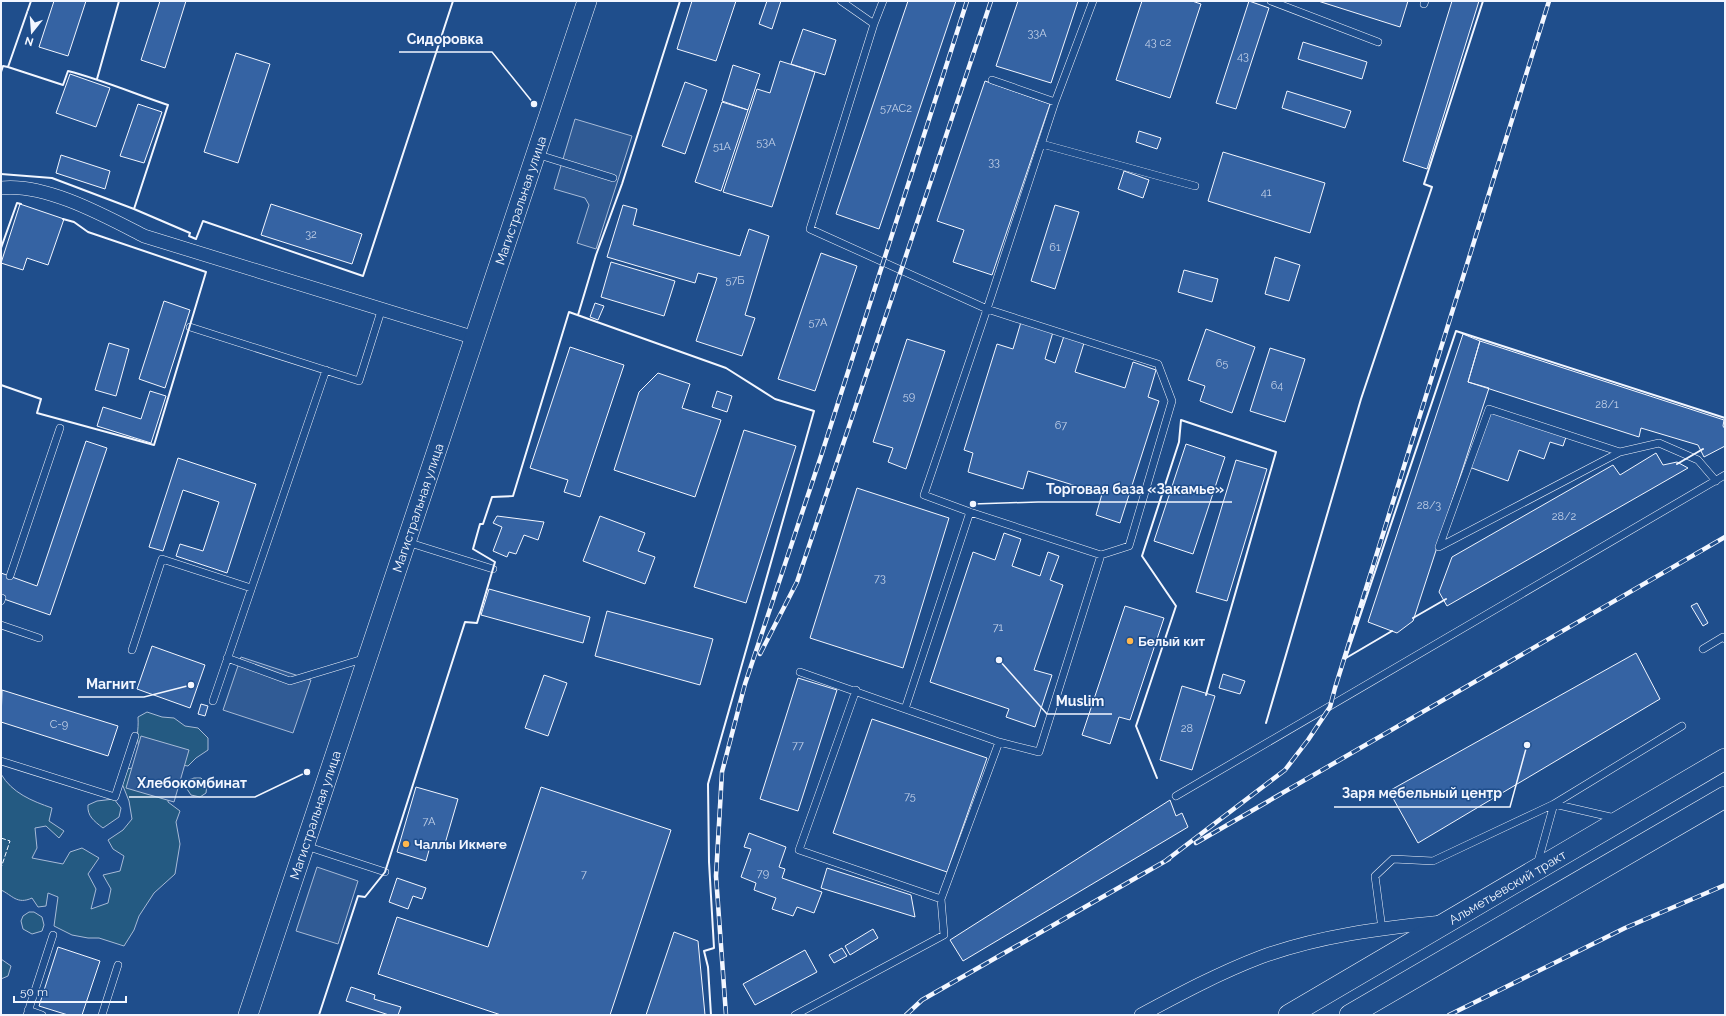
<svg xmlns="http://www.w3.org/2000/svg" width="1726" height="1016" viewBox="0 0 1726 1016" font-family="Raleway,sans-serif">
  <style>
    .green { fill: #245a82; stroke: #a8bbd7 }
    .parking { fill: #305b95; stroke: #a8bbd7 }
    .building { fill: #3563a3; stroke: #f2f6ff }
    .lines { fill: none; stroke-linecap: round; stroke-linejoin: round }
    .lane-casing { stroke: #f2f6ff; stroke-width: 8 }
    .street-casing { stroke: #f2f6ff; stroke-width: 14 }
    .secondary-casing { stroke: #f2f6ff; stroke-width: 20 }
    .primary-casing { stroke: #f2f6ff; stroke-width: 22 }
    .lane { stroke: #1f4e8c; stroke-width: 7 }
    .street { stroke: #1f4e8c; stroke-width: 13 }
    .secondary { stroke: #1f4e8c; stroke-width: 19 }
    .primary { stroke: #1f4e8c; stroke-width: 21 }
    .rail-casing { stroke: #f2f6ff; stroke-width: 4.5 }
    .rail { stroke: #1f4e8c; stroke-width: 3; stroke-dasharray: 9; stroke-linecap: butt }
    .fence { stroke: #f2f6ff; stroke-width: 1; stroke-dasharray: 5 2; stroke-linecap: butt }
    .wall { stroke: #f2f6ff; stroke-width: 2 }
    .poi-dot { fill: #ffb74d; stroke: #1f4e8c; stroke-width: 1.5 }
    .labels { text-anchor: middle; stroke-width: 3; stroke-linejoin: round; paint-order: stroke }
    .number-label { font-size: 11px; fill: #c3d1e8 }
    .street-label { font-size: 13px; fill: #f2f6ff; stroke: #1f4e8c }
    .poi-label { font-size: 13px; font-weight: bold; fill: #f2f6ff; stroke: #1f4e8c; text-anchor: start }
    .leader { fill: none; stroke: #f2f6ff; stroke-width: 1.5 }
    .callout-dot { fill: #f2f6ff; stroke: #1f4e8c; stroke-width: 1.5 }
    .callout-label { font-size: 14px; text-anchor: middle; font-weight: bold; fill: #f2f6ff; stroke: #1f4e8c; stroke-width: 3; stroke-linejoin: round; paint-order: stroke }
  </style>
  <rect width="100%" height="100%" fill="#1f4e8c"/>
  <path class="green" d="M 147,712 L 162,717 L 174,718 L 185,726 L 198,728 L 208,738 L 208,750 L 196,758 L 188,766 L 175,764 L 140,750 C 135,736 139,732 138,717 Z
    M 141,766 L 169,787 L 168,802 L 180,811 L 176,822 L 180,844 L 175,874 L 154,893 L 139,916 L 134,930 L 124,946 L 99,938 L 88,938 L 72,935 L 54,926 L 58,897 L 48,893 L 46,906 L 38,907 L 32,898 C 17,905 12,895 1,890 L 1,774 C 12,793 32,801 52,808 L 49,821 L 64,831 L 59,838 L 46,826 L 35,828 L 37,848 L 32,858 L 63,864 L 70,852 L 82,848 L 99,858 L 88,874 L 96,889 L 91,909 L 108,903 L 111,889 L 103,875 L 120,871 L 124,856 L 113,849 L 108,840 L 123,830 L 132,819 L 129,801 L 121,781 L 123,770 Z
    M 194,778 L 201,778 L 207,784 L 206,793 L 200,797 L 191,795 L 187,789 L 186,781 Z
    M 114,799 L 121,808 L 119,817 L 103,828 C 94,821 87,816 88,805 L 97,801 Z
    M 29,912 L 34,912 L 42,917 L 44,925 L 42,931 L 32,934 L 23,929 L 21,921 L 23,916 Z
    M 1,959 L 11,966 L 8,976 L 1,979 Z"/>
  <path class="parking" d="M 575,119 L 632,136 L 596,249 L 577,243 L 589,205 L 585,198 L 554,189 Z
    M 241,657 L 311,680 L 293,733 L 223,710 Z
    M 141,736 L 189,750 L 174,802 L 126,788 Z
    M 317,867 L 358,881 L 338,944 L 296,931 Z"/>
  <path class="building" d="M 54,1 L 86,1 L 68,56 L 39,47 Z
    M 160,1 L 186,1 L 165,68 L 141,60 Z
    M 692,1 L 736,1 L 716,61 L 677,49 Z
    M 767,1 L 781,1 L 772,29 L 759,24 Z
    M 908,1 L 956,1 L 879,229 L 836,214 Z
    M 1018,1 L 1078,1 L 1051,83 L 996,66 Z
    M 1142,1 L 1192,1 L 1201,4 L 1170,98 L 1116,80 Z
    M 1249,1 L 1269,8 L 1236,109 L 1216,103 Z
    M 1318,1 L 1408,1 L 1400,27 Z
    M 1452,1 L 1479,1 L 1427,169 L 1403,161 Z
    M 803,29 L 836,40 L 825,75 L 791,64 Z
    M 1303,42 L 1367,62 L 1362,79 L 1298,59 Z
    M 236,53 L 270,64 L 238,163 L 204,152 Z
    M 780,61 L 815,72 L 772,207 L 723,192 L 757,89 L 770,93 Z
    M 733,65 L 760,74 L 748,110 L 722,101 Z
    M 70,74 L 110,88 L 96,127 L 56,113 Z
    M 985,81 L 1050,104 L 992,275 L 953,262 L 964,230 L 937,221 Z
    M 685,82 L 707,90 L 685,154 L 662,146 Z
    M 1287,91 L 1351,111 L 1345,128 L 1282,108 Z
    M 722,102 L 748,110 L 721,191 L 695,182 Z
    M 138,104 L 162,112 L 144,163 L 120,156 Z
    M 1139,131 L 1161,138 L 1157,149 L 1136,142 Z
    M 1223,152 L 1325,183 L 1310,233 L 1208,201 Z
    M 61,155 L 110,171 L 105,189 L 56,173 Z
    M 1124,171 L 1149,180 L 1143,198 L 1118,189 Z
    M 20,204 L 64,219 L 48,265 L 27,258 L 23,270 L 1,263 Z
    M 271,204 L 362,234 L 352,264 L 261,235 Z
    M 623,205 L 637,209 L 633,225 L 740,256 L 749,229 L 769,236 L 745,315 L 755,318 L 742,356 L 696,341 L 717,278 L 698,273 L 695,283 L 607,257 Z
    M 1055,205 L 1079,212 L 1055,289 L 1031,281 Z
    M 821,253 L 857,266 L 815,391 L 778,379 Z
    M 1275,257 L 1300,265 L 1289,301 L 1265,294 Z
    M 611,262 L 675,281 L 664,316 L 601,297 Z
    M 1184,270 L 1218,279 L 1212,302 L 1178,292 Z
    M 164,301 L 190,310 L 165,388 L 139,379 Z
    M 595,303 L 604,306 L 598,320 L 590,317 Z
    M 1021,322 L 1053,332 L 1045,359 L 1055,363 L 1064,336 L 1084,343 L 1075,372 L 1125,388 L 1133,362 L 1156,370 L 1148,397 L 1159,401 L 1120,523 L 1096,515 L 1102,494 L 1028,471 L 1023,489 L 968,472 L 973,453 L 964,450 L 997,344 L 1013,349 Z
    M 1206,329 L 1255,347 L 1232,413 L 1200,401 L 1205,386 L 1188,380 Z
    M 1463,334 L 1480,341 L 1468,382 L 1489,388 L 1413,621 L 1397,633 L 1368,622 Z
    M 907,339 L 945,351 L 906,469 L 888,462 L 893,448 L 873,442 Z
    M 1480,341 L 1724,420 L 1723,426 L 1725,429 L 1725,446 L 1704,457 L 1698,445 L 1641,428 L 1639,437 L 1468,382 Z
    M 109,343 L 129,349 L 116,396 L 95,390 Z
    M 570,347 L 624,365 L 580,497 L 564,492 L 568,480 L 530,468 Z
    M 1270,348 L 1305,359 L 1285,422 L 1250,411 Z
    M 658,373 L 690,384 L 682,408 L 721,420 L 695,497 L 614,470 L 639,392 Z
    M 150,391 L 166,396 L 151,443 L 97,426 L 103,407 L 141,419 Z
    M 717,391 L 732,396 L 727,412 L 712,407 Z
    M 1489,410 L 1566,437 L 1563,446 L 1550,442 L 1544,459 L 1519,450 L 1508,481 L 1469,467 Z
    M 744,430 L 796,446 L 746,603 L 694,587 Z
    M 86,441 L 107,448 L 50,615 L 1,598 L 1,573 L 37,586 Z
    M 1186,444 L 1225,457 L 1193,554 L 1154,541 Z
    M 1656,453 L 1663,465 L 1677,462 L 1688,468 L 1447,606 L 1439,592 L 1452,557 L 1613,465 L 1620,475 Z
    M 178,458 L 256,484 L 227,573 L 176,556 L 180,544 L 203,551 L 219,502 L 183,490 L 163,551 L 149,547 Z
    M 1236,460 L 1267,469 L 1227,601 L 1196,592 Z
    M 857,488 L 949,518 L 903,668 L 810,638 Z
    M 497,516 L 544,522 L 538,540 L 524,535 L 516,554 L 509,552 L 507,557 L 493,551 L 502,527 L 493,523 Z
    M 600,516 L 645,533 L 638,551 L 655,557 L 645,584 L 583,561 Z
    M 1004,533 L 1021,539 L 1012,566 L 1040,576 L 1048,552 L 1059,556 L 1050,580 L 1063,585 L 1034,670 L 1052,675 L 1035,727 L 1006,717 L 1009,709 L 930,682 L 973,552 L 995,560 Z
    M 489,589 L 590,617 L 583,643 L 481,615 Z
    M 1697,603 L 1708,623 L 1703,626 L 1691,606 Z
    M 1125,606 L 1164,618 L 1130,720 L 1119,717 L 1110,744 L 1082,735 Z
    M 607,611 L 713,639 L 700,685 L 595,656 Z
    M 152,646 L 205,665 L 190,708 L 137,689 Z
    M 1636,653 L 1660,699 L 1418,843 L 1389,791 Z
    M 1223,674 L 1245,681 L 1240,694 L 1219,688 Z
    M 544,675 L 567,683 L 548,736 L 525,728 Z
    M 798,678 L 837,690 L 798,811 L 760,799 Z
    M 1182,686 L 1215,696 L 1192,770 L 1160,760 Z
    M 2,690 L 118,726 L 108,756 L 1,722 Z
    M 201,704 L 208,706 L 205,716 L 198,714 Z
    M 872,719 L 987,758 L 947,872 L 833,833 Z
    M 416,787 L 458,799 L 444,847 L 431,843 L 426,861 L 397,852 Z
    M 541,787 L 671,830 L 610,1015 L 501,1015 L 378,974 L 397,917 L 488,947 Z
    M 1170,800 L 1176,816 L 1182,813 L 1188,827 L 963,961 L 950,940 Z
    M 749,833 L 786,847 L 779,867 L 785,869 L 782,878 L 822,892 L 814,913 L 797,907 L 793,916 L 772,909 L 776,898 L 754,890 L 756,883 L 741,877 L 751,849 L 744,847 Z
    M 827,868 L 911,895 L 915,917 L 821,888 Z
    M 397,878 L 426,888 L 422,899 L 413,896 L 408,909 L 389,902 Z
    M 873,929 L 878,938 L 850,955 L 845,946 Z
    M 674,932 L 698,941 L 705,1015 L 646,1015 Z
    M 58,947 L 100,961 L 82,1015 L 68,1015 L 39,1006 Z
    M 842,948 L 847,956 L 834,963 L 829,955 Z
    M 805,950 L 817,972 L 755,1005 L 743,984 Z
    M 351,987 L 375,995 L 374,999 L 401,1007 L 398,1015 L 389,1015 L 346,1001 Z"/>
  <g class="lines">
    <g class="lane-casing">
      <path id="lane" d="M 841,1 L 874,24 L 810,229 L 987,309 L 1158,364 L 1172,401 L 1129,546 L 1101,555
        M 1271,1 L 1378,42
        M 1424,4 L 1425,1
        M 874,24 L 883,1
        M 992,80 L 1055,102
        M 1042,144 L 1195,186
        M 536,154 L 613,178
        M 190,327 L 359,381 L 382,308
        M 1620,452 L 1489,409 L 1439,547 L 1620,452 L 1659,443 L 1698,460 L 1716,481
        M 970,512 L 1101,555 L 1039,752 L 999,742
        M 407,542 L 493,569
        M 10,576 L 60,428
        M 1,601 L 2,598
        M 1,625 L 39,638
        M 1703,649 L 1723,637 L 1725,639
        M 132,650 L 162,559 L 251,588
        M 227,658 L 290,681 L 366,658
        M 800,672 L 905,709
        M 856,690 L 799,850 L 941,899
        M 213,701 L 326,370
        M 1,761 L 115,797 L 135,736
        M 1176,796 L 1725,475
        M 306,846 L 385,872
        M 1537,865 L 1554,804 L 1615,818
        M 1382,929 L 1375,876 L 1393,859 L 1433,861 L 1554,804 L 1682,726
        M 28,1010 L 42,1015
        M 27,1015 L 53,935
        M 102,1015 L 118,965
        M 795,1015 L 944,935 L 941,899 L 999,742 L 905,709 L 970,512 L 924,495 L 987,309 L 1055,102 L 1093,1"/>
    </g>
    <g class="street-casing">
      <path id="street" d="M 1,188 C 46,183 105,216 144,236 L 475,338
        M 1141,1015 C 1180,994 1219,973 1261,957 C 1319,936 1381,928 1442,922"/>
    </g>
    <g class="secondary-casing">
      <g id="secondary">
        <path id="s1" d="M 248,1015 L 587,1"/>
      </g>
    </g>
    <g class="primary-casing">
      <g id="primary">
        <path id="s2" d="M 1289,1015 L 1725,759"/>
        <path d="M 1350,1015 L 1725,797"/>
      </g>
    </g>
    <use href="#lane" class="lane"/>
    <use href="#street" class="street"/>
    <use href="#secondary" class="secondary"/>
    <use href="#primary" class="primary"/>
    <g class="rail-casing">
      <path id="rail" d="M 760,654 L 797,582 L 991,1
        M 1196,843 L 1725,537
        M 1164,862 L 1285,770 L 1308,740 L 1330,707 L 1335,688 L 1549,1
        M 726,1015 L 716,876 L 722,772 L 745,684 L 821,456 L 967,1
        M 906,1015 L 922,1000 L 1169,859
        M 1449,1015 L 1625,928 L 1725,885"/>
    </g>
    <use href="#rail" class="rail"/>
    <path class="fence" d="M 1,838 L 10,841 L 1,868"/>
    <path class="wall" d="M 8,67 L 31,1
      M 1,72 L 3,66 L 8,67 L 63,85 L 68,71 C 103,80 135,94 168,105 L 134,209 L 52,178 L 1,174
      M 97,79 L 119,1
      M 134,209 L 190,233 L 189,236 L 196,239 L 203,221 L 363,276 L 453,1
      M 1,248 L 17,203 L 21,204
      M 578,315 L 596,255 L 622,184 L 680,1
      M 1,385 L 41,399 L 37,413 L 154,445 L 206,272 L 88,232 L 74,222 L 63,219
      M 1677,464 L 1703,449
      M 1413,618 L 1446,599
      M 1346,658 L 1456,331 L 1725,418
      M 1346,658 L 1392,631
      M 1266,723 L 1361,399 L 1432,187 L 1424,184 L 1483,1
      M 1157,778 L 1136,726 L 1176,606 L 1142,556 L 1179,442 L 1181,420 L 1276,452 L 1206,695
      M 319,1015 L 358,896 L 365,897 L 385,872 L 465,622 L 477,623 L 495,562 L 473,549 L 480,524 L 483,524 L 492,497 L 513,496 L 569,312 L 726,368 L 775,399 L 814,411 L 708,784 L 709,862 L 714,948 L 704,951 L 708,967 L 711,1015"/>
  </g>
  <g class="poi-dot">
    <circle cx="1130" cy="641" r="4"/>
    <circle cx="406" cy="844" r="4"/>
  </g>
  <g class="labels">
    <g class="number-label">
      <text x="1037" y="37">33А</text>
      <text x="1158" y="46">43 с2</text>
      <text x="1243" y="60">43</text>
      <text x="896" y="112">57АС2</text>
      <text x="766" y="146">53А</text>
      <text x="722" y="150">51А</text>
      <text x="994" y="166">33</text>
      <text x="1266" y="196">41</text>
      <text x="311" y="238">32</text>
      <text x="1055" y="251">61</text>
      <text x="735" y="284">57Б</text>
      <text x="818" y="326">57А</text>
      <text x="1222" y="367">65</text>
      <text x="1277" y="389">64</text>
      <text x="909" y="400">59</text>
      <text x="1607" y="408">28/1</text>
      <text x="1061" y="429">67</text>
      <text x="1429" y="509">28/3</text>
      <text x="1564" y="520">28/2</text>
      <text x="880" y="582">73</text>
      <text x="998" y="631">71</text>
      <text x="59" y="728">С-9</text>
      <text x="1187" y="732">28</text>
      <text x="798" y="749">77</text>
      <text x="910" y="800">75</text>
      <text x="429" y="825">7А</text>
      <text x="763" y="877">79</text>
      <text x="584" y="878">7</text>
    </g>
    <g class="street-label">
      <text dy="5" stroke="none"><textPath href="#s1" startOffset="859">Магистральная улица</textPath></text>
      <text dy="5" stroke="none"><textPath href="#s1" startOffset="535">Магистральная улица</textPath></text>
      <text dy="5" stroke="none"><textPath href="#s1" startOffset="211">Магистральная улица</textPath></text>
      <text dy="5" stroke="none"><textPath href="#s2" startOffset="253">Альметьевский тракт</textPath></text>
    </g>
    <g class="poi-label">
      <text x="1138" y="646">Белый кит</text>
      <text x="414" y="849">Чаллы Икмәге</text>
    </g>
  </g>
  <path class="leader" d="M534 104L492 52H399M973 504L1038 502H1232M191 685L144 697H78M999 660L1047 714H1112M307 772L255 797H129M1527 745L1510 807H1334"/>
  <g class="callout-dot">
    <circle cx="534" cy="104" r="4"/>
    <circle cx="973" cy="504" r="4"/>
    <circle cx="191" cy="685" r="4"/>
    <circle cx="999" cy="660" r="4"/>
    <circle cx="307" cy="772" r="4"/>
    <circle cx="1527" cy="745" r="4"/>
  </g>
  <g class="callout-label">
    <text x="445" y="44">Сидоровка</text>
    <text x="1135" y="494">Торговая база «Закамье»</text>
    <text x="111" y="689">Магнит</text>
    <text x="1080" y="706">Muslim</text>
    <text x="192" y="788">Хлебокомбинат</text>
    <text x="1422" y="798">Заря мебельный центр</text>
  </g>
  <rect width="1726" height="1016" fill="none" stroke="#f2f6ff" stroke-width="4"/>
  <g transform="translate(32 32) rotate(197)" stroke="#1f4e8c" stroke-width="3" paint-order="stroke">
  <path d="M0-3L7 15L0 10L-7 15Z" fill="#f2f6ff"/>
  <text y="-6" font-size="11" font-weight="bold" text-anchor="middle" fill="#f2f6ff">N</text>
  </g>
  <path d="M14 996v6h112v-6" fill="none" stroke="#f2f6ff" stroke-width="2"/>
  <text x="20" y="996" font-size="12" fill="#f2f6ff" stroke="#1f4e8c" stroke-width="3" paint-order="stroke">50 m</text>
</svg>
